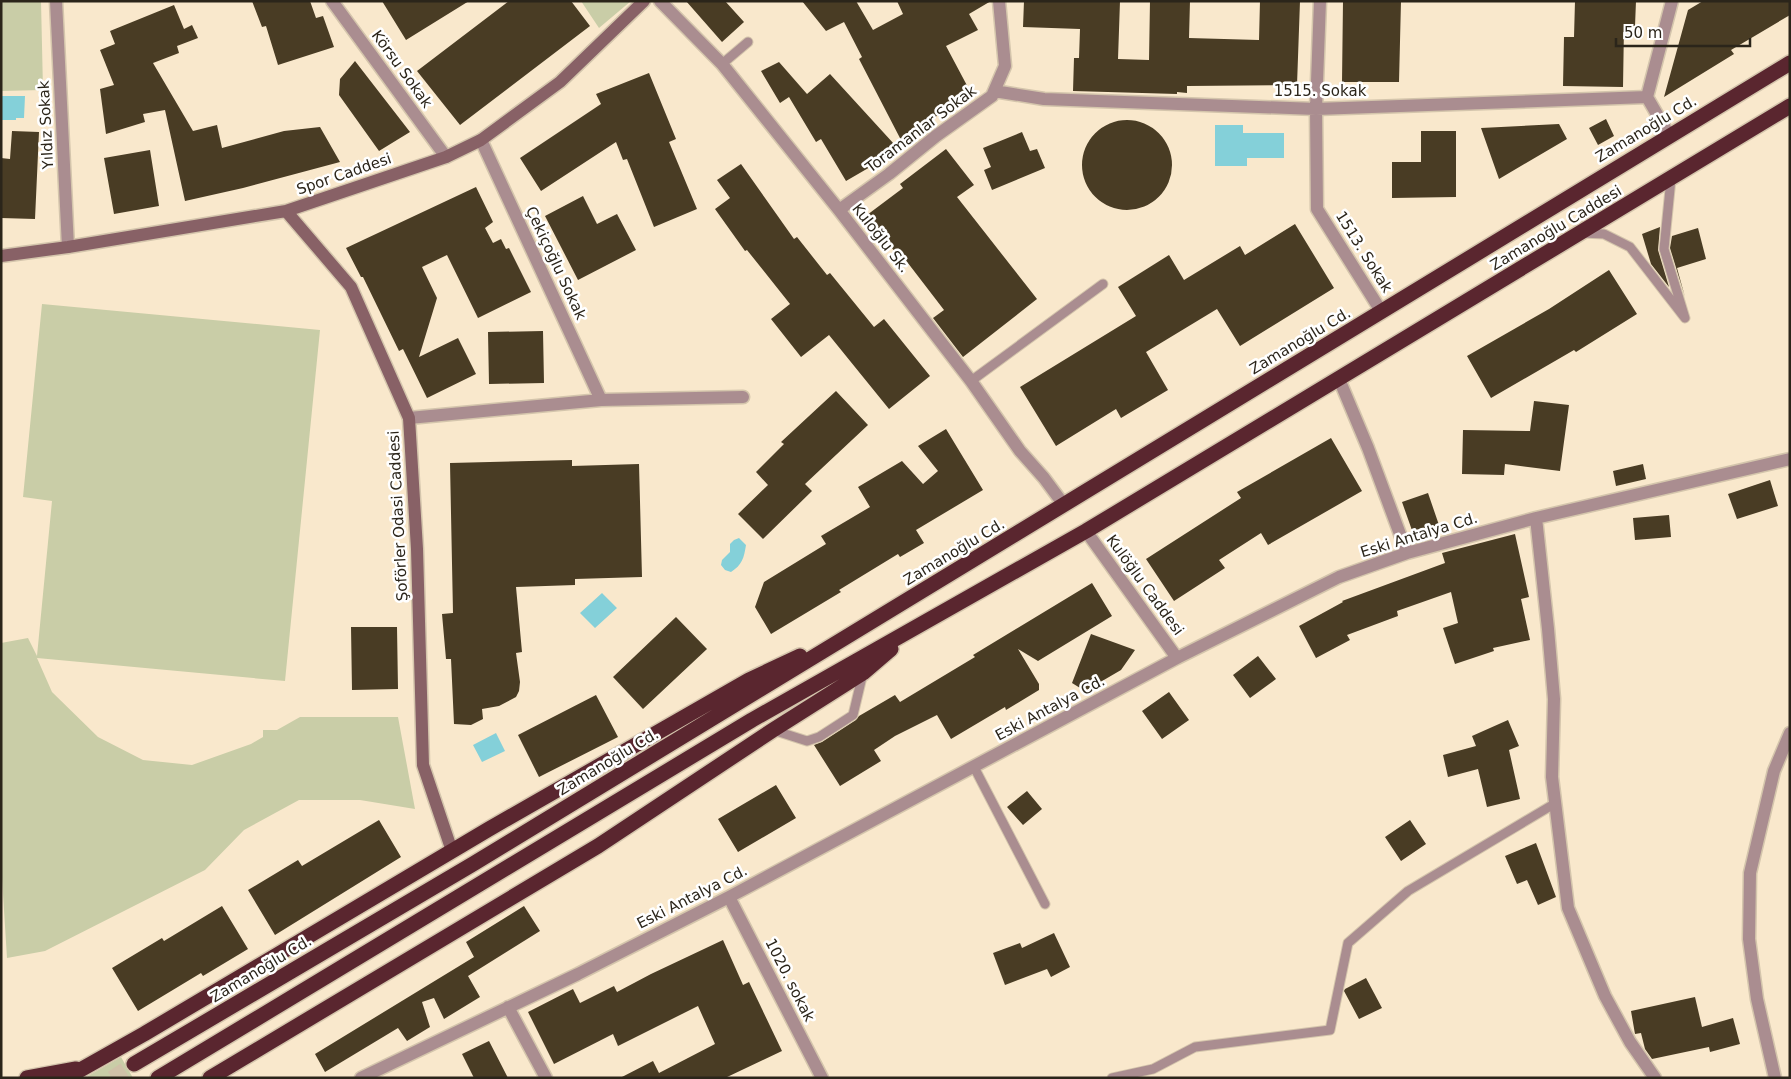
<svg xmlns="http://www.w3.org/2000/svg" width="1791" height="1079" viewBox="0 0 1791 1079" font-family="'DejaVu Sans',sans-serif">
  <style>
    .green { fill: #c9cda7 }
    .water { fill: #84d0d9 }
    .building { fill: #493c24 }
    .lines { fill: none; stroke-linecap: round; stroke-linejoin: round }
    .highway-tunnel { stroke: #d0c1a8; stroke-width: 15; stroke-dasharray: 15 8; stroke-linecap: butt }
    .lane-casing { stroke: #d4c5ac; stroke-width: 11 }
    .street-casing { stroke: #d4c5ac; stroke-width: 15 }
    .secondary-casing { stroke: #d4c5ac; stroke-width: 15 }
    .highway-casing { stroke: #d4c5ac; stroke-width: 18 }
    .lane { stroke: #aa8d90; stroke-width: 9 }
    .street { stroke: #aa8d90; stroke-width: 12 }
    .secondary { stroke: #886166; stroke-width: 12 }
    .highway { stroke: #5a262f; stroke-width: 15 }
    .labels { text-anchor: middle; stroke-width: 5; stroke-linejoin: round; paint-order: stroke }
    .street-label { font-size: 15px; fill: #2b251a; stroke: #fff }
  </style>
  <rect width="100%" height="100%" fill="#f9e8cc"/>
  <path class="green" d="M 1,1 L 41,1 L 43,90 L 1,91 Z
    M 581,1 L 631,1 L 599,28 Z
    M 42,304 L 320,330 L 285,681 L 37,658 L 52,692 L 98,737 L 143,760 L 192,765 L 251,744 L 263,737 L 263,730 L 277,730 L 300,717 L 398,717 L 415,809 L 360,800 L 299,800 L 244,830 L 205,870 L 45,951 L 7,958 L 1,862 L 1,643 L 28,638 L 37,656 L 52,501 L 23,497 Z
    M 121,1057 L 133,1078 L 86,1078 L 88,1076 Z"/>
  <path class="water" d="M 1,96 L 25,96 L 24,118 L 16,118 L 16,120 L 1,120 Z
    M 1215,125 L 1243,125 L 1243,133 L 1284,133 L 1284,158 L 1247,158 L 1247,166 L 1215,166 Z
    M 739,538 L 746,545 C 744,558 742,565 731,572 L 725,570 L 721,565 L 722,560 L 730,552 L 730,544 L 734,540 Z
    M 602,593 L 617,608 L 595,628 L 580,613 Z
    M 496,733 L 505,751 L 482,762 L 473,745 Z"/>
  <path class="building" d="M 252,1 L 310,1 L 316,18 L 323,16 L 334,47 L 278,65 L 266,26 L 262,27 Z
    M 382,1 L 469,1 L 406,40 Z
    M 509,1 L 571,1 L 590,26 L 460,125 L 417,71 Z
    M 686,1 L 725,1 L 744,22 L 722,42 Z
    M 802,1 L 856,1 L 873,30 L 903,14 L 897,1 L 991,1 L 969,14 L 978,30 L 946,46 L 971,93 L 901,140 L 859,59 L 862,57 L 844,22 L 826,31 Z
    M 1024,1 L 1120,1 L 1118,59 L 1149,60 L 1150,1 L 1190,1 L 1189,38 L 1259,40 L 1260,1 L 1300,1 L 1297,85 L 1187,86 L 1187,93 L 1177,92 L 1177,94 L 1073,91 L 1074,58 L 1079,58 L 1080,29 L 1023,27 Z
    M 1343,1 L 1401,1 L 1399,82 L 1342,82 Z
    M 1575,1 L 1636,1 L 1635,26 L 1624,26 L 1623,87 L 1563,86 L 1564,37 L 1574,37 Z
    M 1703,1 L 1790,1 L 1790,15 L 1731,50 L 1734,54 L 1664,97 L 1688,10 Z
    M 174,5 L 184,29 L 192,25 L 198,38 L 177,46 L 179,53 L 153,63 L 193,131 L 217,125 L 222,148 L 284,131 L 320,127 L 340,162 L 243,188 L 185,201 L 165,110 L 143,114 L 145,122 L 106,134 L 100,89 L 114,85 L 100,50 L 115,44 L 110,31 Z
    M 355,61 L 410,132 L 379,151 L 339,95 L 340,79 Z
    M 779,62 L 807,94 L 830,74 L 894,144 L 891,146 L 896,152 L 846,181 L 821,139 L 816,142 L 789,97 L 780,103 L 761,71 Z
    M 649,73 L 676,139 L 669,142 L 697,209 L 654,227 L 627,159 L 623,160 L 616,142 L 541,191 L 520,158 L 601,104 L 596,94 Z
    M 1606,119 L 1614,136 L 1598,145 L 1589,128 Z
    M1082 165a45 45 0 1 1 90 0a45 45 0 1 1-90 0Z
    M 1559,124 L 1567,139 L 1499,179 L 1481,128 Z
    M 12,131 L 39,132 L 35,219 L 1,218 L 1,158 L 10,159 Z
    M 1421,131 L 1456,131 L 1456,197 L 1392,198 L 1392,162 L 1421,162 Z
    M 1022,132 L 1030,151 L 1037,149 L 1045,168 L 992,190 L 984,170 L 991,167 L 983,148 Z
    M 946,149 L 974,185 L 957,197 L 1037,299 L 963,357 L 933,318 L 944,310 L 901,254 L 898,256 L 867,215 L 903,188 L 900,184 Z
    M 150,150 L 159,206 L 114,214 L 104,158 Z
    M 741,164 L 794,239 L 797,237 L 827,275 L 830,273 L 874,327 L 884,319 L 930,376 L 889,409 L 829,335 L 801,357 L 771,319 L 790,304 L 747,250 L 745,251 L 715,209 L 730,198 L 717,180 Z
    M 476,187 L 493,222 L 485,228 L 493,243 L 501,239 L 506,249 L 509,248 L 531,292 L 478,318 L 447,255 L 422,267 L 437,298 L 419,357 L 458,338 L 476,374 L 427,398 L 403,349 L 399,351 L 363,277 L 361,277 L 346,248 Z
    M 583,196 L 597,224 L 617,214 L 636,250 L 578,280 L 545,216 Z
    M 1295,224 L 1334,288 L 1240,346 L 1217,309 L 1146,352 L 1168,390 L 1121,418 L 1116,409 L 1056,446 L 1020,387 L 1136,316 L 1118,287 L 1169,255 L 1184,280 L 1240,246 L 1245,255 Z
    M 1660,227 L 1658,250 L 1669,287 L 1651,264 L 1642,234 Z
    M 1698,228 L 1706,259 L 1677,268 L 1685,297 L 1670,248 L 1672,236 Z
    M 1609,270 L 1637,314 L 1576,352 L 1574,350 L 1491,398 L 1467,356 L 1549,309 Z
    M 543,331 L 544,383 L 489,384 L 488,332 Z
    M 836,391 L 868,425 L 805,484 L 812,491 L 763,539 L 738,514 L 768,485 L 756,472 L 784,444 L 781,442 Z
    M 1534,401 L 1569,405 L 1560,471 L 1505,464 L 1504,475 L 1462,474 L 1463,430 L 1530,431 Z
    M 946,429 L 983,490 L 916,530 L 924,543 L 900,557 L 898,554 L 839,590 L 841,592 L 771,634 L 755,607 L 764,582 L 826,544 L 821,536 L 870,507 L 858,487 L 902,461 L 923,484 L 938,471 L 918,446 Z
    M 1331,438 L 1362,491 L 1268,545 L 1261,533 L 1219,560 L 1225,568 L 1174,601 L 1146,559 L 1241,498 L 1237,492 Z
    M 572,460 L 572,466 L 639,464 L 642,577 L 575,579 L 575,585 L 516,587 L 522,652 L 516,653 L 520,682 L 519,691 L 516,697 L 499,706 L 482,709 L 483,719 L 471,725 L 454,724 L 451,659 L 446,659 L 442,614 L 453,613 L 450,463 Z
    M 1643,464 L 1646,479 L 1616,486 L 1613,471 Z
    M 1770,480 L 1778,506 L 1737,519 L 1728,494 Z
    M 1428,493 L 1440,528 L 1414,536 L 1402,502 Z
    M 1669,515 L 1671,537 L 1635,540 L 1633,518 Z
    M 1515,534 L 1529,597 L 1521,599 L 1530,640 L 1493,648 L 1494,651 L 1455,664 L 1443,628 L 1458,623 L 1451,592 L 1397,611 L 1398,616 L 1347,635 L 1350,640 L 1316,658 L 1299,626 L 1343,602 L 1342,601 L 1445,563 L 1442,553 Z
    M 1092,583 L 1112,616 L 1038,661 L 1018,649 L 1039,684 L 1039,690 L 1006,710 L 1005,707 L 951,739 L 937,715 L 895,736 L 874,750 L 881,761 L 840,786 L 814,745 L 822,742 L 856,720 L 859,716 L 895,695 L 900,702 L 975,657 L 973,655 Z
    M 676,617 L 707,649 L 643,709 L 613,677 Z
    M 351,627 L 397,627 L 398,689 L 352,690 Z
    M 1091,634 L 1135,650 L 1121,670 L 1085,691 L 1072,683 Z
    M 1258,656 L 1276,679 L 1250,698 L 1233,675 Z
    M 1169,692 L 1189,720 L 1162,739 L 1142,711 Z
    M 596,695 L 618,737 L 539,777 L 518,735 Z
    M 1508,720 L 1519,746 L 1509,750 L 1520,799 L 1487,807 L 1478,769 L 1448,777 L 1443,755 L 1476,746 L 1472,736 Z
    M 776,785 L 796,818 L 738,852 L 718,819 Z
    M 1027,791 L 1042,809 L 1023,825 L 1007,807 Z
    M 379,820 L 401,857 L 275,935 L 248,890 L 298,860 L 302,866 Z
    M 1410,820 L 1426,844 L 1401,861 L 1385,837 Z
    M 1536,843 L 1556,897 L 1538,905 L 1527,880 L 1517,884 L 1505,856 Z
    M 222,906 L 248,949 L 203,976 L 201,973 L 138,1011 L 112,968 L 162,938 L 164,941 Z
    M 524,906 L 540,931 L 468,976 L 480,997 L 444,1019 L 434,998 L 422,1002 L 430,1027 L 407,1041 L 398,1028 L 325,1072 L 315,1054 L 474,957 L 466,942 Z
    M 1054,933 L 1070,967 L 1051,977 L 1047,969 L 1005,985 L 993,953 L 1020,943 L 1022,948 Z
    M 723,940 L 743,985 L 749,982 L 782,1051 L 725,1078 L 620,1078 L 653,1061 L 659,1073 L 715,1044 L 698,1006 L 618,1046 L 613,1034 L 554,1064 L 528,1012 L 573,989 L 580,1003 L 614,986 L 617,992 L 651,974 Z
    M 1366,978 L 1382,1008 L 1359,1019 L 1344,991 L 1345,989 Z
    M 1695,997 L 1702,1027 L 1733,1018 L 1740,1044 L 1710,1052 L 1709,1047 L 1652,1059 L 1645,1049 L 1641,1033 L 1635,1034 L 1631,1011 Z
    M 489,1041 L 508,1078 L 474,1078 L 462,1054 Z"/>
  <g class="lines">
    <path class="highway-tunnel" d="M 112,1078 L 134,1064"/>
    <g class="lane-casing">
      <path id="lane" d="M 722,64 L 748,42
        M 1582,233 L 1604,234 L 1630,247 L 1685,318 L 1664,249 L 1671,179
        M 971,381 L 1103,284
        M 773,730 L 807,741 L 819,737 L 853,715 L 863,673
        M 974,767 L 1045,904
        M 1112,1078 L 1153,1069 L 1195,1047 L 1330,1030 L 1348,943 L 1408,891 L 1554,804"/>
    </g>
    <g class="street-casing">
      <path id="street" d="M 56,1 L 68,247
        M 332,1 L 446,157
        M 660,1 L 722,64 L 839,210 L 971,381 L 1020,451 L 1044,478 L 1064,505
        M 1320,1 L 1316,109 L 1317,209 L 1381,311
        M 994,91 L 1044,99 L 1316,109 L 1647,97
        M 1669,135 L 1647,97 L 1672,1
        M 481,140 L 601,400
        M 839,210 L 889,174 L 936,136 L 992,96 L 1005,66 L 999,1
        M 1339,379 L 1368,448 L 1407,553
        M 409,418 L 601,400 L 743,397
        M 1536,518 L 1548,629 L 1554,699 L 1552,777 L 1568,908 L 1605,996 L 1630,1042 L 1655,1078
        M 1086,531 L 1177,658
        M 729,897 L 822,1078
        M 508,1007 L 546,1078
        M 361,1078 L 578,974 L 729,897 L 1177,658 L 1339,577 L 1407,553 L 1536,518 L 1790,459
        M 1775,1078 L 1757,999 L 1749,939 L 1750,873 L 1774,771 L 1790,733"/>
    </g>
    <g class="secondary-casing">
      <path id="secondary" d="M 286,211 L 351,287 L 409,418 L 417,549 L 423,765 L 452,851
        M 1,256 L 68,247 L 286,211 L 446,157 L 481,140 L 560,82 L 644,1"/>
    </g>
    <g class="highway-casing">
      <path id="highway" d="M 134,1064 L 473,864 L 1790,63
        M 27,1078 L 76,1069
        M 66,1078 L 144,1034 L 489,829 L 749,680 L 800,656
        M 158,1078 L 752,720 L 1086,531 L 1790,106
        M 210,1078 L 598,846 L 773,730 L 863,673 L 891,649"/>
    </g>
    <use href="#lane" class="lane"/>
    <use href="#street" class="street"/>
    <use href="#secondary" class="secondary"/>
    <use href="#highway" class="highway"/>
  </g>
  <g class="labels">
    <g class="street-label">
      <text transform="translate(402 69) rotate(54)" y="5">Körsu Sokak</text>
      <text x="1320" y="96">1515. Sokak</text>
      <text transform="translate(46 125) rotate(-93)" y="5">Yıldız Sokak</text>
      <text transform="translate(921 129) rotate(-37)" y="5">Toramanlar Sokak</text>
      <text transform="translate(1646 129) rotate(-31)" y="5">Zamanoğlu Cd.</text>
      <text transform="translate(344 174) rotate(-19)" y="5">Spor Caddesi</text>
      <text transform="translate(1556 228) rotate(-31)" y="5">Zamanoğlu Caddesi</text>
      <text transform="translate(881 238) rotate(52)" y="5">Kuloğlu Sk.</text>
      <text transform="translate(1364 252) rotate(58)" y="5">1513. Sokak</text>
      <text transform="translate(556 263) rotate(65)" y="5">Çekiçoğlu Sokak</text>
      <text transform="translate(1300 341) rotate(-31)" y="5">Zamanoğlu Cd.</text>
      <text transform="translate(398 516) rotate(-93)" y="5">Şoförler Odasi Caddesi</text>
      <text transform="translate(1419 535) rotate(-17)" y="5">Eski Antalya Cd.</text>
      <text transform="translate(954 552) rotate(-31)" y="5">Zamanoğlu Cd.</text>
      <text transform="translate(1145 585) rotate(54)" y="5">Kulöğlu Caddesi</text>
      <text transform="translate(1050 708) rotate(-28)" y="5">Eski Antalya Cd.</text>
      <text transform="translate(608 762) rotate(-31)" y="5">Zamanoğlu Cd.</text>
      <text transform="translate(692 897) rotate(-27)" y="5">Eski Antalya Cd.</text>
      <text transform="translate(261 969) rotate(-31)" y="5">Zamanoğlu Cd.</text>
      <text transform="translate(790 980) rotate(63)" y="5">1020. sokak</text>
    </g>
  </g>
  <rect width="1791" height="1079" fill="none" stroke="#2b251a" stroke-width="5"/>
  <path d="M1616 38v8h134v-8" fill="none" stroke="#2b251a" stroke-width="2.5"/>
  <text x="1624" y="38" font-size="15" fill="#2b251a" stroke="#ffffff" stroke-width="4" paint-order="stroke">50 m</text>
</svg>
